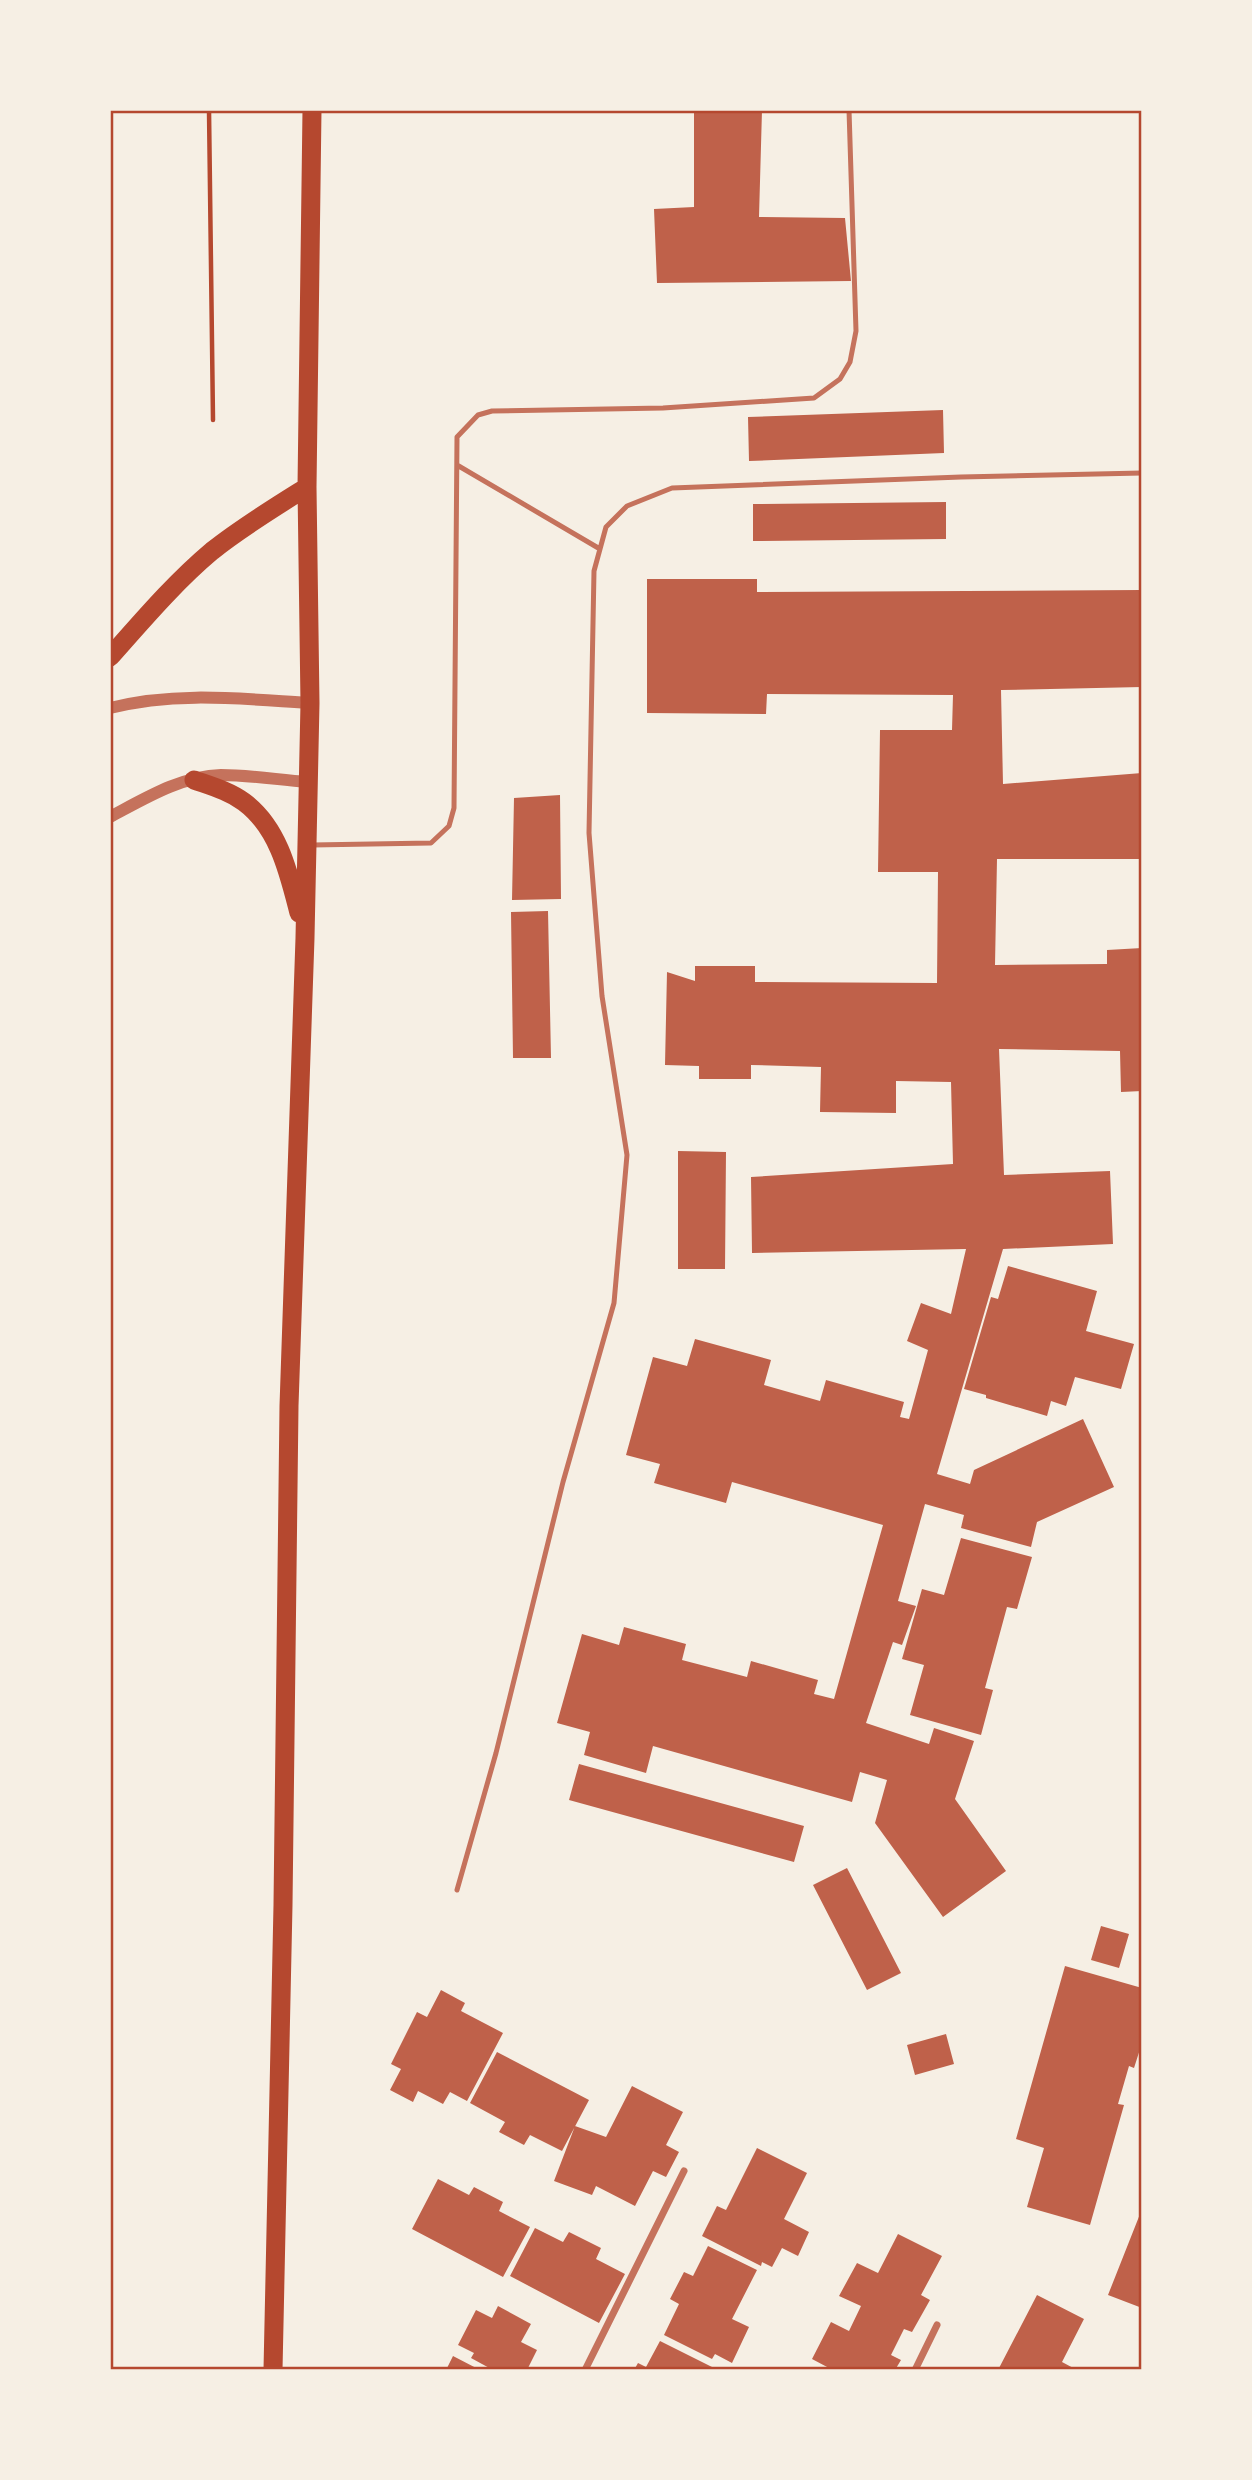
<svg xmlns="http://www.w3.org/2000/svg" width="1252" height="2480" viewBox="0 0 1252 2480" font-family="'Zilla Slab',serif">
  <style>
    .building { fill: #bf614a }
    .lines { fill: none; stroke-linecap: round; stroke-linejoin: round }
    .path { stroke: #b5482f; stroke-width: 4.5 }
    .service { stroke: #c5725c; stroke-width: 5 }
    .minor { stroke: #c5725c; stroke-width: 7 }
    .tertiary { stroke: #c5725c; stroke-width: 12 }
    .trunk { stroke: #b5482f; stroke-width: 19 }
    .neatline { fill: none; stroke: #b5482f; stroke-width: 2.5 }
  </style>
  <rect width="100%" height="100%" fill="#f6efe4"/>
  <path class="building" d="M 694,110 L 762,110 L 759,217 L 845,218 L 851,281 L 657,283 L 654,209 L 694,207 Z
    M 943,410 L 944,453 L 749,461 L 748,417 Z
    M 946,502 L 946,539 L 753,541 L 753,504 Z
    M 647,579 L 757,579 L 757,592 L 1142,590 L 1142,687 L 1001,690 L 1003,784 L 1142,773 L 1142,859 L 997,859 L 995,965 L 1107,964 L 1107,950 L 1142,948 L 1142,1091 L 1121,1092 L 1120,1051 L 999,1049 L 1004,1175 L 1110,1171 L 1113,1244 L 1003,1249 L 937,1474 L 970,1484 L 974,1470 L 1083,1419 L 1114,1487 L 1037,1522 L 1031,1547 L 961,1528 L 964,1515 L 925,1504 L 898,1601 L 916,1606 L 902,1645 L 893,1642 L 866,1723 L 929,1744 L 934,1728 L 974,1741 L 955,1799 L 1006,1871 L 943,1917 L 875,1823 L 887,1780 L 860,1772 L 852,1802 L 653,1746 L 646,1773 L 584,1755 L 590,1732 L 557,1723 L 582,1634 L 619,1645 L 624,1627 L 686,1644 L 682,1660 L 747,1677 L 751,1661 L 818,1680 L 814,1694 L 834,1699 L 883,1525 L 732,1482 L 726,1503 L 654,1483 L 660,1464 L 626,1455 L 653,1357 L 687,1366 L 695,1339 L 771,1360 L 764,1385 L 820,1401 L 826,1380 L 904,1402 L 900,1417 L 909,1419 L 928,1350 L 907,1341 L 921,1303 L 951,1314 L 966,1249 L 752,1253 L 751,1177 L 953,1164 L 951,1082 L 896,1081 L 896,1113 L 820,1112 L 821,1067 L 751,1065 L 751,1079 L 699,1079 L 699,1066 L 665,1065 L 667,972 L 695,981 L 695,966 L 755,966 L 755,982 L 937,983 L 938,872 L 878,872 L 880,730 L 952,730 L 953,695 L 767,694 L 766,714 L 647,713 Z
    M 560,795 L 561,899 L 512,900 L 514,798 Z
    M 548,911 L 551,1058 L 513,1058 L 511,912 Z
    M 678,1151 L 726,1152 L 725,1269 L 678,1269 Z
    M 1008,1266 L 1097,1291 L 1086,1331 L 1134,1344 L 1121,1389 L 1075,1377 L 1066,1406 L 1051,1401 L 1047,1416 L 986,1398 L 986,1395 L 964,1389 L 991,1297 L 998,1299 Z
    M 961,1538 L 1032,1557 L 1017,1609 L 1007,1607 L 985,1688 L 993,1690 L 981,1735 L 910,1715 L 924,1665 L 902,1659 L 922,1589 L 944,1595 Z
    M 579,1764 L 804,1826 L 794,1862 L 569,1800 Z
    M 847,1868 L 901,1973 L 867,1990 L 813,1885 Z
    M 1101,1926 L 1129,1934 L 1119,1968 L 1091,1960 Z
    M 1065,1966 L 1142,1988 L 1142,2043 L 1134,2068 L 1129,2066 L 1118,2104 L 1124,2105 L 1090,2225 L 1027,2207 L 1044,2148 L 1016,2139 Z
    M 441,1990 L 465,2003 L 461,2011 L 503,2033 L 467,2101 L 450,2092 L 443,2104 L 418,2091 L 413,2102 L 390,2090 L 401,2069 L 391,2064 L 417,2012 L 427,2017 Z
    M 946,2034 L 954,2064 L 915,2075 L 907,2045 Z
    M 497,2052 L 589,2100 L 562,2151 L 530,2135 L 524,2145 L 499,2132 L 505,2122 L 470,2103 Z
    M 632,2086 L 683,2112 L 666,2145 L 679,2152 L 666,2177 L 653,2171 L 635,2206 L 596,2186 L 592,2195 L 554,2181 L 575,2126 L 606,2137 Z
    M 757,2148 L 807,2173 L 784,2219 L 809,2232 L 798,2256 L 782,2248 L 772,2267 L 762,2262 L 761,2266 L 702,2236 L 717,2206 L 726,2210 Z
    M 438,2179 L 469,2195 L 474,2187 L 503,2202 L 499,2211 L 530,2227 L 503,2277 L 412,2229 Z
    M 1142,2209 L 1142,2308 L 1108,2295 Z
    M 535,2228 L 563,2242 L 569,2232 L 601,2248 L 596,2259 L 625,2274 L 599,2323 L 510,2276 Z
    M 898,2234 L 942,2256 L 921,2295 L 930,2300 L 912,2332 L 904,2329 L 891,2355 L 901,2360 L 895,2370 L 828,2370 L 829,2368 L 812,2359 L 831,2322 L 849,2331 L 861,2306 L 839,2296 L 857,2263 L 878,2273 Z
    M 708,2246 L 757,2270 L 732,2319 L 749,2327 L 732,2363 L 715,2354 L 712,2359 L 664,2335 L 679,2304 L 670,2299 L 684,2272 L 693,2276 Z
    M 1037,2295 L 1084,2319 L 1062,2362 L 1077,2370 L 998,2370 Z
    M 498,2306 L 531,2324 L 521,2342 L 537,2350 L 527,2370 L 493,2370 L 471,2358 L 474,2353 L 458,2345 L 476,2310 L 492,2318 Z
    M 660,2341 L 712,2367 L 710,2370 L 634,2370 L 638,2363 L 646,2367 Z
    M 453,2356 L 480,2370 L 446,2370 Z"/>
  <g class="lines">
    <path class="path" d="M 209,110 L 213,420"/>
    <path class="service" d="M 457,465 L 600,549
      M 312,845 L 431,843 L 449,826 L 454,808 L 457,437 L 478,415 L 492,411 L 663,408 L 814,398 L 840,379 L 850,362 L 856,331 L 849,110
      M 457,1890 L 496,1753 L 563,1482 L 614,1303 L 627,1155 L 602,996 L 589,833 L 594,571 L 606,527 L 627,506 L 672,488 L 961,477 L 1142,473"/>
    <path class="minor" d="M 585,2370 L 684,2171
      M 915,2370 L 937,2325"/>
    <path class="tertiary" d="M 110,708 C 176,691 243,699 310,703
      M 110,817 C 144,799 181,776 221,775 C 250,775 279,780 308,782"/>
    <path class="trunk" d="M 110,657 C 142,621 175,582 212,551 C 242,527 275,507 307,487
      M 194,780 C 211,786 229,791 244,802 C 279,828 289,874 299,913
      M 273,2370 L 283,1905 L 289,1406 L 305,938 L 310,703 L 307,487 L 312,110"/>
  </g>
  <rect width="1252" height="2480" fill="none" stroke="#f6efe4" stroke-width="224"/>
  <rect x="112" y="112" width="1028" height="2256" class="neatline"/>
</svg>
